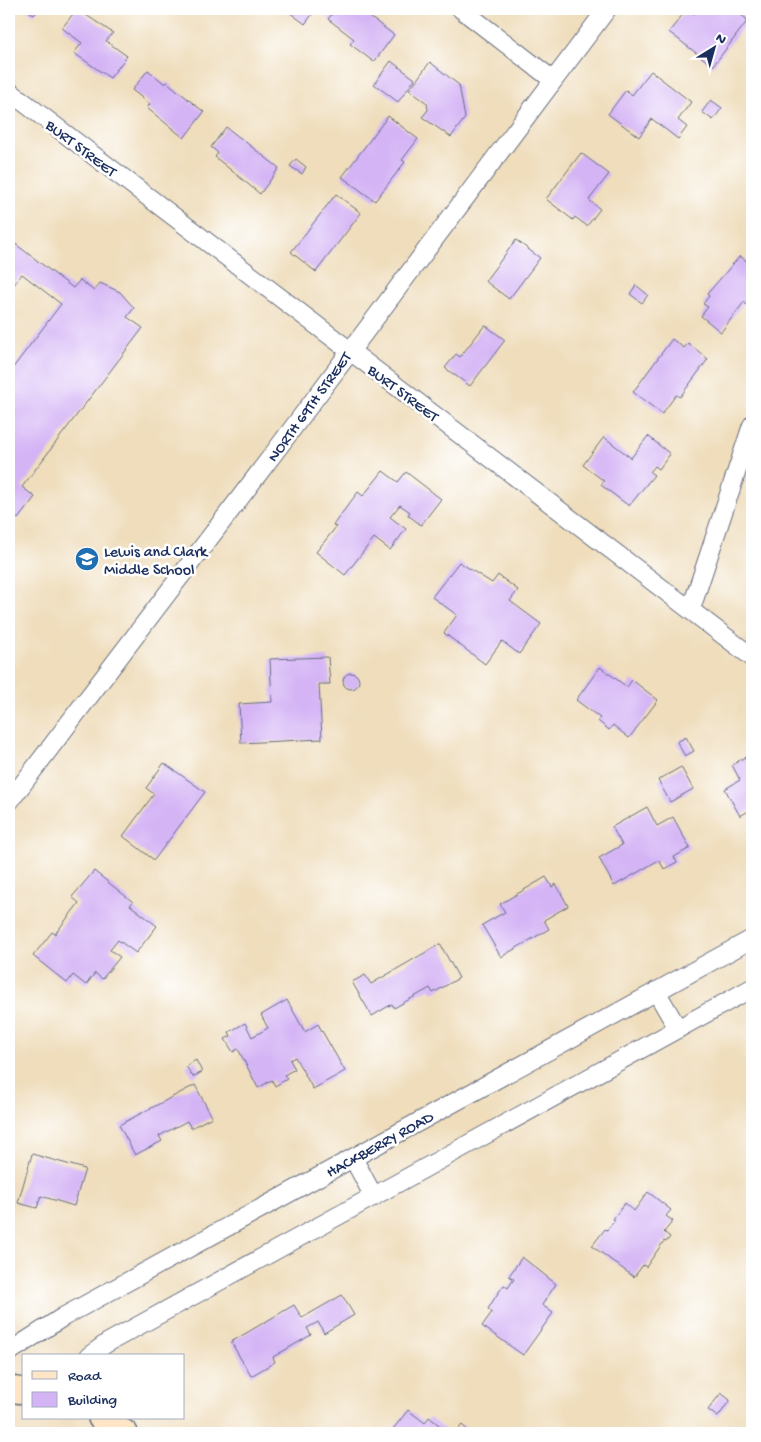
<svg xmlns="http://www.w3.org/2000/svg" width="761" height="1442" viewBox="0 0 761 1442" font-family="'Gochi Hand',sans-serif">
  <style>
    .building { fill: #d4b4f5 }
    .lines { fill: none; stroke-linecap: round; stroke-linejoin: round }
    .minor-casing { stroke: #656c7f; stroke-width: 20 }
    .secondary-casing { stroke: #656c7f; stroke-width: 28 }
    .minor { stroke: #fff; stroke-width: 18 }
    .secondary { stroke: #fee5c5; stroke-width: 25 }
    .labels { text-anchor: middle; stroke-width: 5; stroke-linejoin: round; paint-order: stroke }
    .street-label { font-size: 16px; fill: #1b2f5e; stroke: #fff }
    .poi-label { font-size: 16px; fill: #1b2f5e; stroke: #fff; text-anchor: start }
  </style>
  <rect width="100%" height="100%" fill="#fff"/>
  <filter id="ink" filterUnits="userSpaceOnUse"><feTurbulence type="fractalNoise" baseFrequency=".02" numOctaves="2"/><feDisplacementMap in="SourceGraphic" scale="10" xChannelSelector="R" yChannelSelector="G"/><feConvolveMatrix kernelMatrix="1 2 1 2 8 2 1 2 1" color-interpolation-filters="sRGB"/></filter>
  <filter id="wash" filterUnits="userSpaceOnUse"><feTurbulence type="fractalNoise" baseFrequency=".0096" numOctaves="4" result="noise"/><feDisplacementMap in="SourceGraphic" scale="20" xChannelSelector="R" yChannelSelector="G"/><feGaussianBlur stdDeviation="1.12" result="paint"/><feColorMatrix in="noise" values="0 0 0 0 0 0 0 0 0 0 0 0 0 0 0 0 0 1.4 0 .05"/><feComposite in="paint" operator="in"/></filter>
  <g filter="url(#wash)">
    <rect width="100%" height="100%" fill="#efddbb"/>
    <g id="blocks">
      <path class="building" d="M 26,9 L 39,9 L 34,15 Z
        M 77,9 L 113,33 L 106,41 L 127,56 L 110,78 L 74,53 L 82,43 L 62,28 Z
        M 285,9 L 316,9 L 305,24 Z
        M 336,9 L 359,9 L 394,35 L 374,62 L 350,44 L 354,39 L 328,19 Z
        M 687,9 L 694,14 L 698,9 L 733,9 L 748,20 L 713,66 L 669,32 Z
        M 391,61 L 415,79 L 398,102 L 374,84 Z
        M 430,62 L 459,85 L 465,118 L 451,137 L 422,117 L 428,110 L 427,103 L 409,90 Z
        M 148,70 L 165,84 L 167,82 L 204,112 L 184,138 L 147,108 L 150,104 L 132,90 Z
        M 651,71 L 691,102 L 678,120 L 687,127 L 678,139 L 652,119 L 639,137 L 608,114 L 626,90 L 632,95 Z
        M 711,100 L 722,108 L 713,120 L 702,112 Z
        M 388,116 L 418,139 L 402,160 L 405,162 L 375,201 L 342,177 Z
        M 226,127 L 279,168 L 260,194 L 215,157 L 218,153 L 211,147 Z
        M 581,153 L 609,174 L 589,200 L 600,209 L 587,226 L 575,217 L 573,220 L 546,199 Z
        M 296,159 L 306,167 L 302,174 L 290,166 Z
        M 336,194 L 361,213 L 316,272 L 291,252 Z
        M 9,239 L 73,288 L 80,280 L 94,291 L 100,283 L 120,292 L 134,308 L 127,317 L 143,328 L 22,487 L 35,497 L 18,519 L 9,511 L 9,373 L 61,304 L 22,274 L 9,291 Z
        M 516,240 L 540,258 L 509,299 L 485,281 Z
        M 740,256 L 752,265 L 752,299 L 747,305 L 744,302 L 721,332 L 701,316 L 708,307 L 703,304 L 709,296 L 707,294 Z
        M 636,285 L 648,295 L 642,303 L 630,294 Z
        M 485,325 L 505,340 L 470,386 L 445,368 L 456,354 L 460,357 Z
        M 672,339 L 684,348 L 688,343 L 708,359 L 680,397 L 676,395 L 662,414 L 633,392 Z
        M 648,436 L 670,454 L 659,469 L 655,466 L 650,472 L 654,475 L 629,506 L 601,485 L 604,481 L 583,465 L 604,437 L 631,458 Z
        M 383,471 L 398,482 L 406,472 L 441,499 L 421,525 L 408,515 L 410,512 L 400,505 L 390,517 L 406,529 L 390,550 L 374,538 L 345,575 L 316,552 L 336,527 L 333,525 L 358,492 L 363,496 Z
        M 459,562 L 492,583 L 498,575 L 518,590 L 510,601 L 541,624 L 519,654 L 502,641 L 485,664 L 444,633 L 457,615 L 432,597 Z
        M 328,657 L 330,684 L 319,684 L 322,739 L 241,743 L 239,704 L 272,702 L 270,659 Z
        M 600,667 L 627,687 L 632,680 L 658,700 L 629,738 L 613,725 L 609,730 L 598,721 L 600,718 L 576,700 Z
        M343 681a8 8 0 1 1 16 0a8 8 0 1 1-16 0Z
        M 686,737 L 694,751 L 685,756 L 677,742 Z
        M 752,753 L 752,809 L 740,816 L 725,789 L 740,780 L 732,765 Z
        M 164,763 L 205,792 L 154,860 L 123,836 L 154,794 L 146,788 Z
        M 681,767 L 693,789 L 670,802 L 658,780 Z
        M 647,807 L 657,826 L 673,817 L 690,848 L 674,857 L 677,862 L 664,869 L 659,860 L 614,886 L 599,858 L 622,845 L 612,827 Z
        M 94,871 L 133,902 L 130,905 L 157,926 L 136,953 L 118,940 L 110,950 L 120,957 L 102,979 L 95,973 L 86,985 L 73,975 L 67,983 L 33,956 L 52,932 L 55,934 L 79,903 L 72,897 Z
        M 546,877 L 552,887 L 556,884 L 568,906 L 544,920 L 549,929 L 501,957 L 482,925 L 505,912 L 500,904 Z
        M 440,944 L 459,978 L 433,993 L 430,988 L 394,1008 L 392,1004 L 372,1016 L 352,982 L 365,975 L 371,984 Z
        M 287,1000 L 305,1032 L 318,1024 L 345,1071 L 313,1089 L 295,1057 L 290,1060 L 295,1069 L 284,1075 L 287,1079 L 275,1086 L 272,1080 L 258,1088 L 238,1049 L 233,1052 L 225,1039 L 231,1036 L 229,1032 L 245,1023 L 252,1037 L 268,1028 L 261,1015 Z
        M 196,1060 L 202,1072 L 193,1077 L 186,1066 Z
        M 195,1085 L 212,1117 L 191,1128 L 187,1121 L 159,1136 L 162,1141 L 135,1155 L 119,1125 Z
        M 32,1154 L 85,1169 L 74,1206 L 41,1196 L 37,1208 L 18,1203 Z
        M 648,1192 L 671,1210 L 666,1216 L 673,1221 L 664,1232 L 670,1237 L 666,1242 L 664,1241 L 646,1267 L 643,1265 L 634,1277 L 592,1246 L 605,1229 L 607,1230 L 615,1220 L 613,1219 L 625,1203 L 634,1211 Z
        M 522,1257 L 556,1284 L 542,1305 L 553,1313 L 523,1355 L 482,1326 L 492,1312 L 488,1309 L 496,1296 L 504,1285 L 508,1288 L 514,1279 L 509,1276 Z
        M 342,1295 L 354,1315 L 324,1333 L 318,1322 L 307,1328 L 311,1335 L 273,1357 L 275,1362 L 251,1376 L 231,1342 L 294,1305 L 302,1318 Z
        M 721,1393 L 730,1400 L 718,1417 L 708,1410 Z
        M 408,1410 L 425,1423 L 429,1417 L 449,1433 L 390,1433 Z
        M 462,1425 L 471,1433 L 455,1433 Z"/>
    </g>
  </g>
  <g filter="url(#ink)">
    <use href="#blocks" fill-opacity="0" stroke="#656c7f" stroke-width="1"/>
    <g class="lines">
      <g class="minor-casing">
        <path id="minor" d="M 461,9 L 553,80
          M 9,91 L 752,657
          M 691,609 L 752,425
          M 9,802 L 274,453 L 607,9
          M 656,991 L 678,1029
          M 353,1158 L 374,1197
          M 9,1352 L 63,1317 L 752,939
          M 89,1356 L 107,1343 L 752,988"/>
      </g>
      <g class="secondary-casing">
        <path id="secondary" d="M 9,1389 L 24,1391
          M 101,1418 L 125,1433"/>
      </g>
      <use href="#minor" class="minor"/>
      <use href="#secondary" class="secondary"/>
    </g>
  </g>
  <defs>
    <g id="school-disc" transform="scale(1.25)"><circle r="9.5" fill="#1f6fb2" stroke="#fff"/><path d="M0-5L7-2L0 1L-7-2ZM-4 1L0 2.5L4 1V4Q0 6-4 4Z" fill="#fff"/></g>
  </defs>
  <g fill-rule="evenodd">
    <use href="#school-disc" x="87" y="559"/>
  </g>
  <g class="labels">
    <g class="street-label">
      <text transform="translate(82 147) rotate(37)" y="6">BURT STREET</text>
      <text transform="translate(404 392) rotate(37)" y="6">BURT STREET</text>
      <text transform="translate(308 406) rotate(-54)" y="6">NORTH 69TH STREET</text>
      <text transform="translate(379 1143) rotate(-29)" y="6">HACKBERRY ROAD</text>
    </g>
    <g class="poi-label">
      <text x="104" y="556">Lewis and Clark<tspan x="104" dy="18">Middle School</tspan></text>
    </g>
  </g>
  <rect width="761" height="1442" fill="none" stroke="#fff" stroke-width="30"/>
  <rect x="22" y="1354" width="162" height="65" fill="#ffffff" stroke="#a4acbf"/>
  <rect x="32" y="1371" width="25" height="8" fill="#fee5c5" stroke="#a4acbf"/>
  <text x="68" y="1380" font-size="15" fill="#1b2f5e">Road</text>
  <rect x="32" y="1392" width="25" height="15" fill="#d4b4f5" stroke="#a4acbf"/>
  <text x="68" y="1404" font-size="15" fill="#1b2f5e">Building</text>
  <g transform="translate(714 48) rotate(37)" stroke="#ffffff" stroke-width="4" paint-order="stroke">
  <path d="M0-4L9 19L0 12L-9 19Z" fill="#1b2f5e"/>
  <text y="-8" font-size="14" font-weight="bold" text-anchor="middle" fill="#1b2f5e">N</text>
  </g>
</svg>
